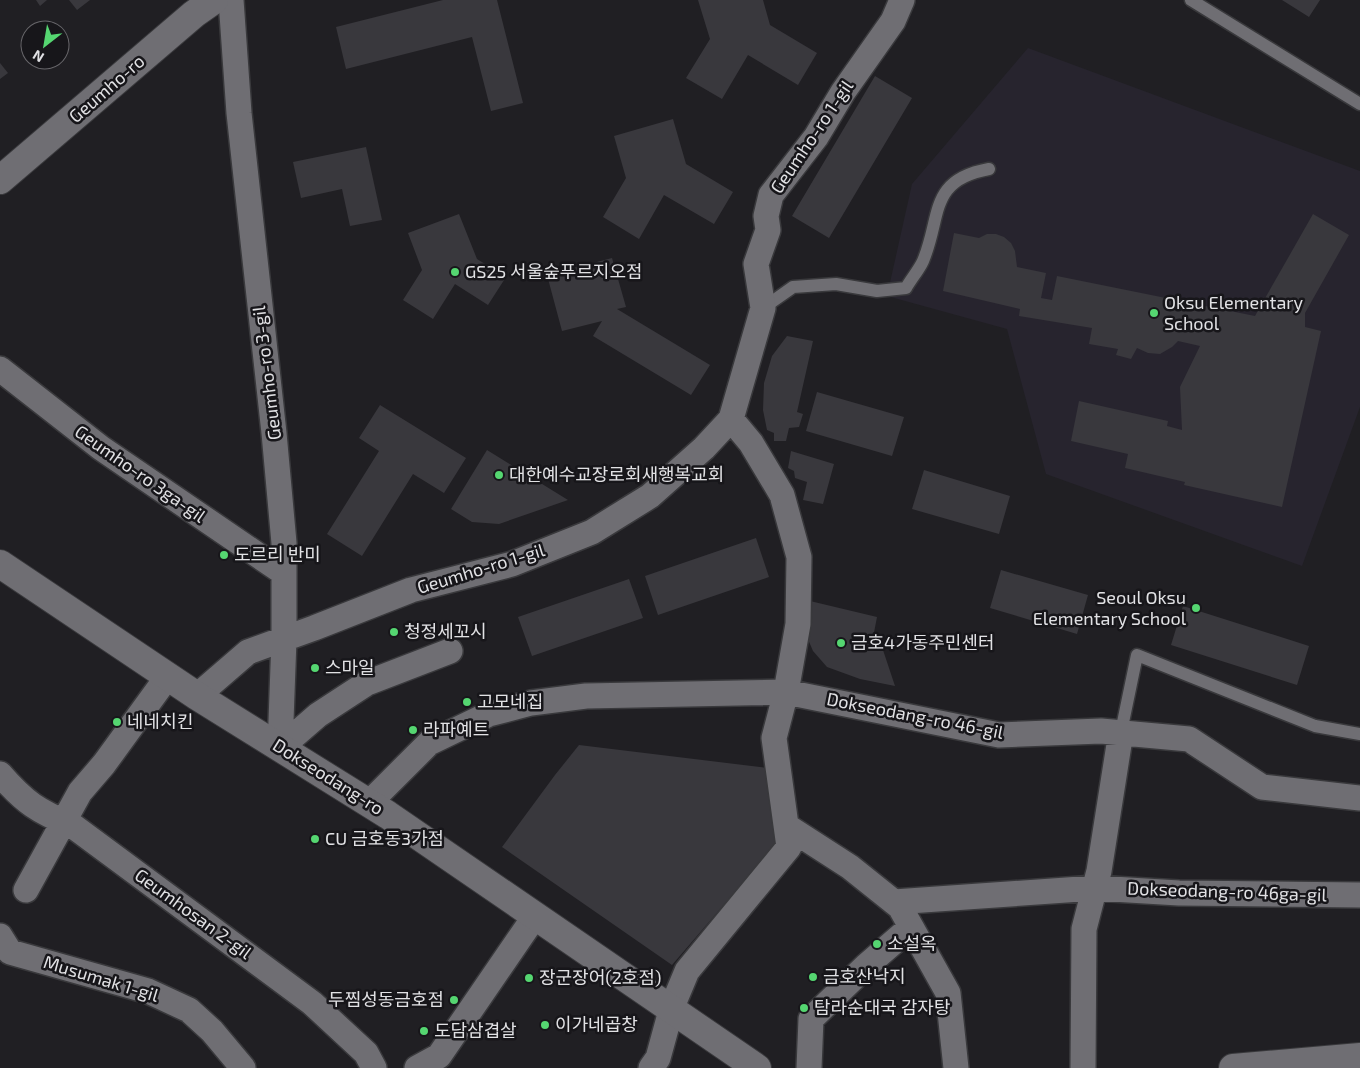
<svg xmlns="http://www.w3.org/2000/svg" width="1360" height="1068" viewBox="0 0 1360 1068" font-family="'Exo 2','Noto Sans KR',sans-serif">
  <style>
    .built { fill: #27242e }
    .building { fill: #39383d }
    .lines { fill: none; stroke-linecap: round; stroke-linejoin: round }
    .service-casing { stroke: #39393c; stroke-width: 15 }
    .minor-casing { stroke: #39393c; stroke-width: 28 }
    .secondary-casing { stroke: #39393c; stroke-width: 30 }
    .service { stroke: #6f6e73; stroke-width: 12 }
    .minor { stroke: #6f6e73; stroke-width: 25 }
    .secondary { stroke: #6f6e73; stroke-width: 28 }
    .poi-dot { fill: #55d671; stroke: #17161a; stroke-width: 2 }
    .labels { text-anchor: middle; stroke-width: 5; stroke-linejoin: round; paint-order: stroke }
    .street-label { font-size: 18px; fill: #e1e1e4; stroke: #17161a }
    .poi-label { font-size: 18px; fill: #e1e1e4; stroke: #17161a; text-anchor: start }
  </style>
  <rect width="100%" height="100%" fill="#201f23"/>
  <path class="built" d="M 1028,48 L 1360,171 L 1360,407 L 1302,566 L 1046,474 L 1007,329 L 887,296 L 912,184 Z"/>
  <path class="building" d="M 36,0 L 47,0 L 40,6 Z
    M 69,0 L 90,0 L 77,10 Z
    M 443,0 L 497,0 L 523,103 L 491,111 L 472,37 L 346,69 L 336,27 Z
    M 698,0 L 763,0 L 770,25 L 817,53 L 798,85 L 748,55 L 722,99 L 686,78 L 710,39 Z
    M 1282,0 L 1320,0 L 1309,17 Z
    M 0,63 L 8,73 L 0,79 Z
    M 875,76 L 912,98 L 829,238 L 792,216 Z
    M 673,119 L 686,164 L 733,192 L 714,224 L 664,195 L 639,239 L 603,217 L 626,178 L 614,136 Z
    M 366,147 L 382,220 L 350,226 L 342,189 L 301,198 L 293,162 Z
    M 459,214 L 477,259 L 506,277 L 488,305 L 455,284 L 433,319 L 403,300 L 422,270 L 408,233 Z
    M 1313,214 L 1349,235 L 1305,313 L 1305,327 L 1321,331 L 1282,507 L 1184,485 L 1185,482 L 1125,468 L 1128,454 L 1071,441 L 1079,401 L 1168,421 L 1167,426 L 1182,430 L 1180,387 L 1200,346 L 1178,341 L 1172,347 L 1160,354 L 1148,353 L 1137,348 L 1131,359 L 1116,355 L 1118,349 L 1089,344 L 1092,328 L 1019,316 L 1020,309 L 943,291 L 954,233 L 979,238 L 987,234 L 996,234 L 1004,237 L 1011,243 L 1015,251 L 1017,267 L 1046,273 L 1041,298 L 1052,300 L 1057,276 L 1255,316 Z
    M 612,258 L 626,307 L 617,309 L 710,365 L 691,395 L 593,336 L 602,321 L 562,331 L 547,275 Z
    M 787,336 L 813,341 L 797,412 L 803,414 L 799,427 L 789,428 L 786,441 L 774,441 L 774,433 L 767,430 L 763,410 L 764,383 L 772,356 Z
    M 817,392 L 904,417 L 892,456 L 806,431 Z
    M 380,405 L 466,458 L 444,493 L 413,474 L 362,556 L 327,534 L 379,451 L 359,438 Z
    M 487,450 L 568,500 L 499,524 L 472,522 L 451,509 Z
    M 791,451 L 834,464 L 823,504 L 803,500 L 807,482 L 795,478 L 794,471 L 788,468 Z
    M 924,470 L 1010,496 L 999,534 L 912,509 Z
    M 756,538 L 769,577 L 658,615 L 645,576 Z
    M 1001,570 L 1088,595 L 1077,634 L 990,608 Z
    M 629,579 L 643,618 L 532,656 L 518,617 Z
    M 810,601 L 877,617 L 871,648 L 883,650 L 895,686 L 860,679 L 827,667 L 813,651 L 807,637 Z
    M 1183,606 L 1309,646 L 1297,685 L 1171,645 Z
    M 579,745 L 768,768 L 778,842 L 672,965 L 502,847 L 555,775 Z"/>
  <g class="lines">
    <g class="service-casing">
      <path id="service" d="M 1191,0 L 1360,104
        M 763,308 L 793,287 L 836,284 L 877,291 L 906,288 C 911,279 919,270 923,261 C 942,216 928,180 989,169
        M 1121,732 L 1137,655 L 1315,726 L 1360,734"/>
    </g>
    <g class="minor-casing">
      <path id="minor" d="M 231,0 L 239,113 L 274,433 L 284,543 L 284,639 L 280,748
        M 0,369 L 101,448 L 284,573
        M 197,696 L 248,652 L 314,628 L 411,590 L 512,564 L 592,532 L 650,496 L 704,448 L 731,419 L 763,308 L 756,264 L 768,230 L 766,216 L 771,195 L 816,137 L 843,92 L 893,21 L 902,0
        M 280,748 L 318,715 L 367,683 L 450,651
        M 0,774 C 25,803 38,811 73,826 L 312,1003 L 366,1053 L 374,1068
        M 369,803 L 429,743 L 489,714 L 531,703 L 586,696 L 786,692 L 999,735 L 1101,731 L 1189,739 L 1262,787 L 1360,798
        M 788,827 L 850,867 L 900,907 L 948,993 L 956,1068
        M 26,890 L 80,792 L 104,764 L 168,676
        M 894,902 L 1095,888 L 1179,893 L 1360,895
        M 0,936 L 10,952 L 148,991 L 189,1010 L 212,1031 L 243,1068
        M 417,1068 L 439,1056 L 535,916
        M 651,1068 L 658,1058 L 672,1007 L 687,971 L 789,847 L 774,738 L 786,692 L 798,624 L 799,557 L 782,495 L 751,443 L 731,419
        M 809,1068 L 811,1019 L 866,966 L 911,927
        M 1083,1068 L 1084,929 L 1099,871 L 1121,732"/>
    </g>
    <g class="secondary-casing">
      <path id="secondary" d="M 0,180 L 194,14 L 214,0
        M 0,564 L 197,696 L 388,815 L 757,1068
        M 1233,1068 L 1360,1057"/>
    </g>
    <use href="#service" class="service"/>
    <use href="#minor" class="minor"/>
    <use href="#secondary" class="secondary"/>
  </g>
  <g class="poi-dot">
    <circle cx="455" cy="272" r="5"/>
    <circle cx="1154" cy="313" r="5"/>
    <circle cx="499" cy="475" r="5"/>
    <circle cx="224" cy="555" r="5"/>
    <circle cx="1196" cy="608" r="5"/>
    <circle cx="394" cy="632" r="5"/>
    <circle cx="841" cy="643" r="5"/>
    <circle cx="315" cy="668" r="5"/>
    <circle cx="467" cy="702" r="5"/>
    <circle cx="117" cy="722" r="5"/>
    <circle cx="413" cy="730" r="5"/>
    <circle cx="315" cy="839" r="5"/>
    <circle cx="877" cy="944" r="5"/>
    <circle cx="813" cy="977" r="5"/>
    <circle cx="529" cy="978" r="5"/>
    <circle cx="454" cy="1000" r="5"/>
    <circle cx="804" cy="1008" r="5"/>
    <circle cx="545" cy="1025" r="5"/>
    <circle cx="424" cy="1031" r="5"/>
  </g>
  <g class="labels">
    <g class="street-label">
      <text transform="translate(107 89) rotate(-41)" y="6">Geumho-ro</text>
      <text transform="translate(812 137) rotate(-56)" y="6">Geumho-ro 1-gil</text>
      <text transform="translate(267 373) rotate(-97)" y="6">Geumho-ro 3-gil</text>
      <text transform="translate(140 474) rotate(35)" y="6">Geumho-ro 3ga-gil</text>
      <text transform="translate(481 569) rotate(-17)" y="6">Geumho-ro 1-gil</text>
      <text transform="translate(915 716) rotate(11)" y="6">Dokseodang-ro 46-gil</text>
      <text transform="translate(328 777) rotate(32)" y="6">Dokseodang-ro</text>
      <text transform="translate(1227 892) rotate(2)" y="6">Dokseodang-ro 46ga-gil</text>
      <text transform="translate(193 914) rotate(36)" y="6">Geumhosan 2-gil</text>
      <text transform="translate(101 979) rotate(17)" y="6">Musumak 1-gil</text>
    </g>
    <g class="poi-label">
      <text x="465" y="278">GS25 서울숲푸르지오점</text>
      <text x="1164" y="309">Oksu Elementary<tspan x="1164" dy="21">School</tspan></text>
      <text x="509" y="481">대한예수교장로회새행복교회</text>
      <text x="234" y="561">도르리 반미</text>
      <text x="1186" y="604" text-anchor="end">Seoul Oksu<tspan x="1186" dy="21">Elementary School</tspan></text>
      <text x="404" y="638">청정세꼬시</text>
      <text x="851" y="649">금호4가동주민센터</text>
      <text x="325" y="674">스마일</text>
      <text x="477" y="708">고모네집</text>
      <text x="127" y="728">네네치킨</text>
      <text x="423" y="736">라파예트</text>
      <text x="325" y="845">CU 금호동3가점</text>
      <text x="887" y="950">소설옥</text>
      <text x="823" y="983">금호산낙지</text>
      <text x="539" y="984">장군장어(2호점)</text>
      <text x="444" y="1006" text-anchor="end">두찜성동금호점</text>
      <text x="814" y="1014">탐라순대국 감자탕</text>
      <text x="555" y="1031">이가네곱창</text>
      <text x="434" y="1037">도담삼겹살</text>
    </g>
  </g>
  <g transform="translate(45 45) rotate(211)"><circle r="24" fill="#17161a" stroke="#68676b"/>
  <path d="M0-4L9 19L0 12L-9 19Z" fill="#55d671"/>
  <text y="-8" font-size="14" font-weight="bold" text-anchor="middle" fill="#e1e1e4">N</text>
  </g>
</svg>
